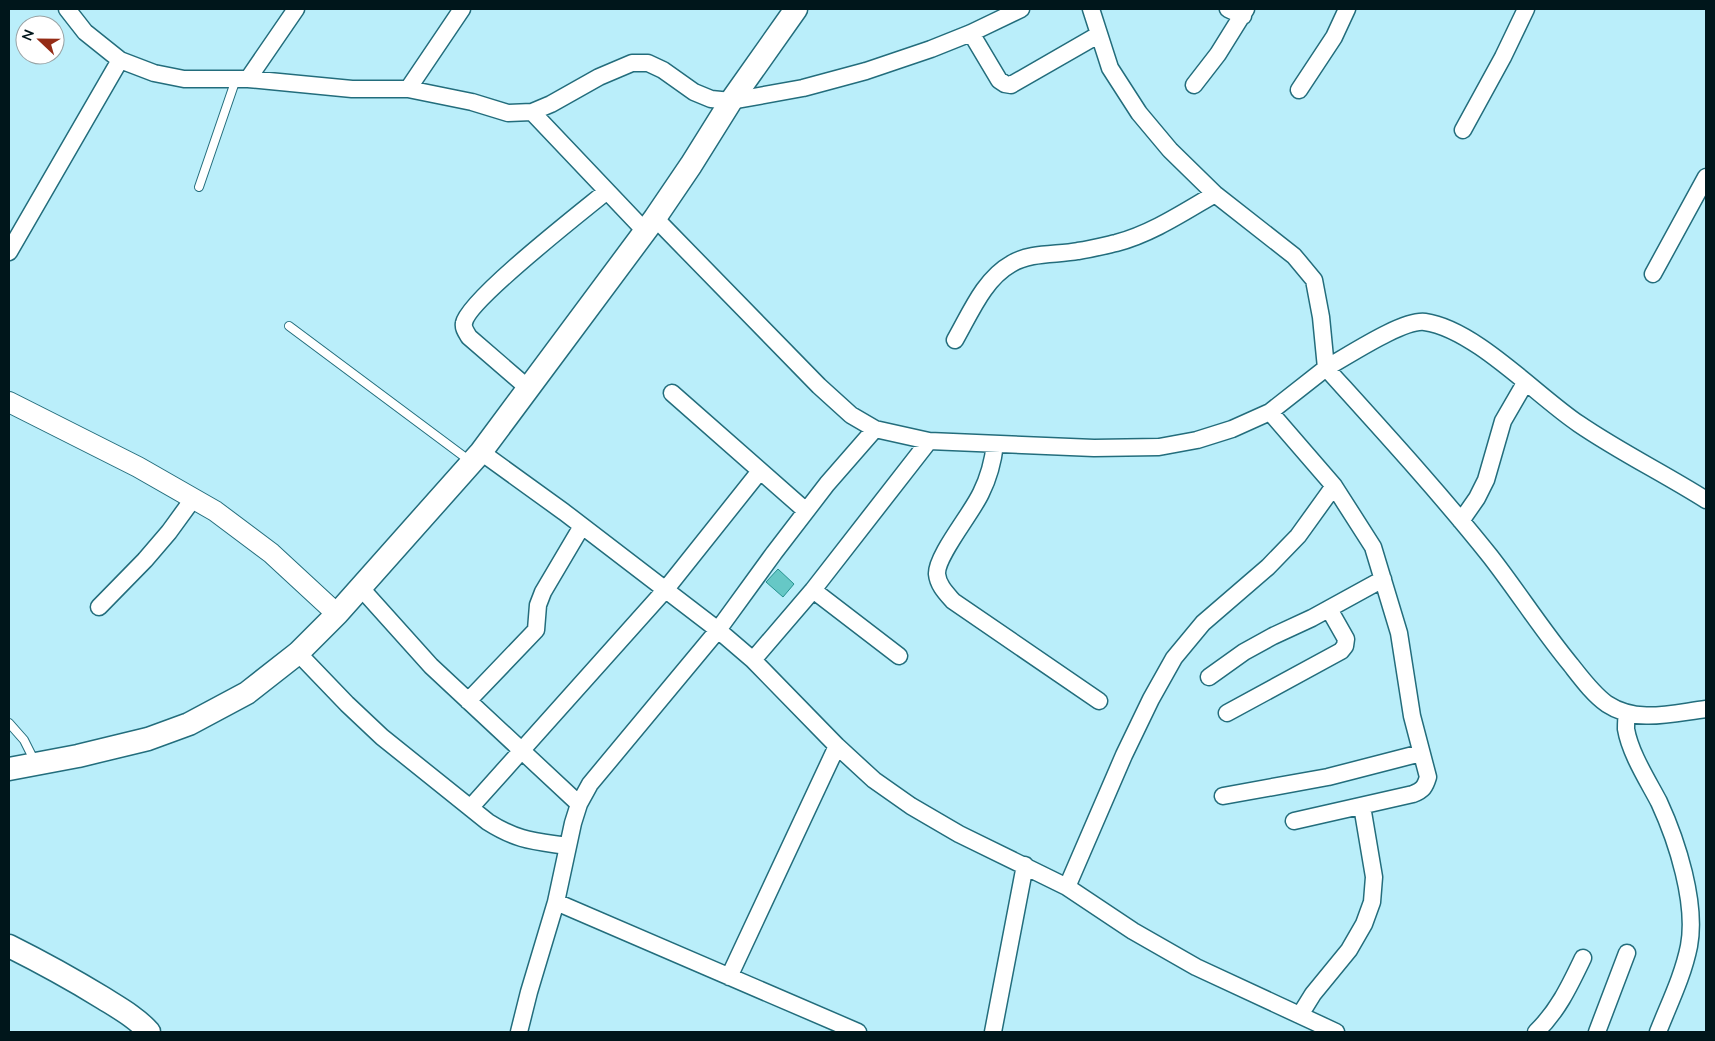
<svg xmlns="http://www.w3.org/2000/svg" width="1715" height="1041" viewBox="0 0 1715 1041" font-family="'Nunito Sans',sans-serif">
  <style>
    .building { fill: #66c8c6; stroke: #26918f }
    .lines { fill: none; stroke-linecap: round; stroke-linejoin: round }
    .service-casing { stroke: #236d7c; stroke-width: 10 }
    .minor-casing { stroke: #236d7c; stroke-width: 19 }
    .tertiary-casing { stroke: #236d7c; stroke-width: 22 }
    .secondary-casing { stroke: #236d7c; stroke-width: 25 }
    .service { stroke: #fff; stroke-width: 8 }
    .minor { stroke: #fff; stroke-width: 16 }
    .tertiary { stroke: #fff; stroke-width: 20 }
    .secondary { stroke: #fff; stroke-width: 22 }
  </style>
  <rect width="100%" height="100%" fill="#baeefa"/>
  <path class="building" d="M 778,569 L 794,584 L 783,597 L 766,582 Z"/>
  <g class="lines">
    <g class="service-casing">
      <path id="service" d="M 199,187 L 236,79
        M 289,326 L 470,461
        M 9,723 L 24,740 L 35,762"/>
    </g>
    <g class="minor-casing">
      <path id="minor" d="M 67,9 L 85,32 L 120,60 L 154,73 L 184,79 L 248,79 L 352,89 L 408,89 L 472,102 L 508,113 L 532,112 L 551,104 L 599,77 L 632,63 L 648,63 L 663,70 L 694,92 L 711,99 L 731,101 L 803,88 L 866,71 L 931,49 L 971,33 L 1021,9
        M 1091,9 L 1110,68 L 1139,113 L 1170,150 L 1215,194 L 1294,256 L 1314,280 L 1321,317 L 1326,368 C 1348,356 1403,319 1425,322 C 1475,329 1537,396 1579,424 C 1620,452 1665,474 1706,500
        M 1228,9 L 1243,16
        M 971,33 L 999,80 L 1005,84 L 1011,85 L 1098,35
        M 248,79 L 296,9
        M 1194,85 L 1218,54 L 1246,9
        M 408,89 L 462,9
        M 1299,90 L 1334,37 L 1347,9
        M 532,112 L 645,231
        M 1463,130 L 1503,57 L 1526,9
        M 655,218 L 819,386 L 851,415 L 875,429 L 929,441 L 1094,448 L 1159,447 L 1197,440 L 1232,429 L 1270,412 L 1326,368 C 1382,430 1438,491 1490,556 C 1518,592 1542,630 1571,665 C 1582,679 1593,694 1607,704 C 1637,724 1673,713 1706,709
        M 9,252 L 120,60
        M 1653,274 L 1706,177
        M 955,340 C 970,314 984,279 1011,264 C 1030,252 1057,255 1078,251 C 1091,249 1103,246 1116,243 C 1151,234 1184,212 1215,194
        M 528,388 L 469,337 C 466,332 463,328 464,323 C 468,300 584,210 607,191
        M 672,393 L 806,511
        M 1270,412 L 1334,486 L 1373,547 L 1399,633 L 1412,716 L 1428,777 C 1425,787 1423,790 1413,794 L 1294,821
        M 995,444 C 993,462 989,477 981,493 C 972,513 936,556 937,574 C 938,585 946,593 953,601 L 1099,701
        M 481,452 L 564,512 L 718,630 L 753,660 L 837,746 L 874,780 L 911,806 L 959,834 L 1067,887 L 1133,931 L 1196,967 L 1336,1032
        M 1461,521 L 1477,498 L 1486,480 L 1503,421 L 1525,383
        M 360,587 L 431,666 L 579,804
        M 813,590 L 899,656
        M 99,607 L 145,560 L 169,532 L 193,499
        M 298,653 L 347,704 L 382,737 L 488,822 C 518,841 534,841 567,846
        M 753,660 L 813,590 L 929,441
        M 1209,677 L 1244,652 L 1273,636 L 1312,618 L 1383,579
        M 468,701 L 536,630 L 538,605 L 543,592 L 582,526
        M 1227,713 L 1341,651 L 1345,646 L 1346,639 L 1329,609
        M 1627,714 C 1626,719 1626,724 1626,729 C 1630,753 1648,781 1659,802 C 1677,841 1697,903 1689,946 C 1683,976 1669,1004 1658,1032
        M 1223,796 L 1328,777 L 1421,753
        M 471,807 L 666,589 L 760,471
        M 1067,887 L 1124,755 L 1151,699 L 1174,658 L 1203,623 L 1268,567 L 1298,536 L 1334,486
        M 556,902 L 858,1032
        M 729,977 L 837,746
        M 1300,1015 L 1313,994 L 1349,950 L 1364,924 L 1372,902 L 1374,877 L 1362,806
        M 519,1032 L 529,992 L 556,902 L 573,823 L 579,804 L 590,784 L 718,630 L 774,553 L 827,484 L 875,429
        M 993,1032 L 1025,865
        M 1536,1032 C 1558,1011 1570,985 1583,958
        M 1597,1032 L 1627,953"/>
    </g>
    <g class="tertiary-casing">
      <path id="tertiary" d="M 9,402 L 138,467 L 215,511 L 271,553 L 337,614"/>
    </g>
    <g class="secondary-casing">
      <path id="secondary" d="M 9,769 L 78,756 L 148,739 L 189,724 L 247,693 L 298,653 L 337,614 L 481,452 L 655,218 L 691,165 L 731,101 L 796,9
        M 9,946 C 41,962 72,979 103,998 C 119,1008 137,1018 149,1032"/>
    </g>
    <use href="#service" class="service"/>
    <use href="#minor" class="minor"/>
    <use href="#tertiary" class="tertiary"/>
    <use href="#secondary" class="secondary"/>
  </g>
  <rect width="1715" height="1041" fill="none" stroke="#00161b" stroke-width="20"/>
  <g transform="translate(40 40) rotate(292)"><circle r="24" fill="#ffffff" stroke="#99a2a4"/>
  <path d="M0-4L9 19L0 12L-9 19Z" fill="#952c16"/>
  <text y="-8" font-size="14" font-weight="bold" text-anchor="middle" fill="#00161b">N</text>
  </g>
</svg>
